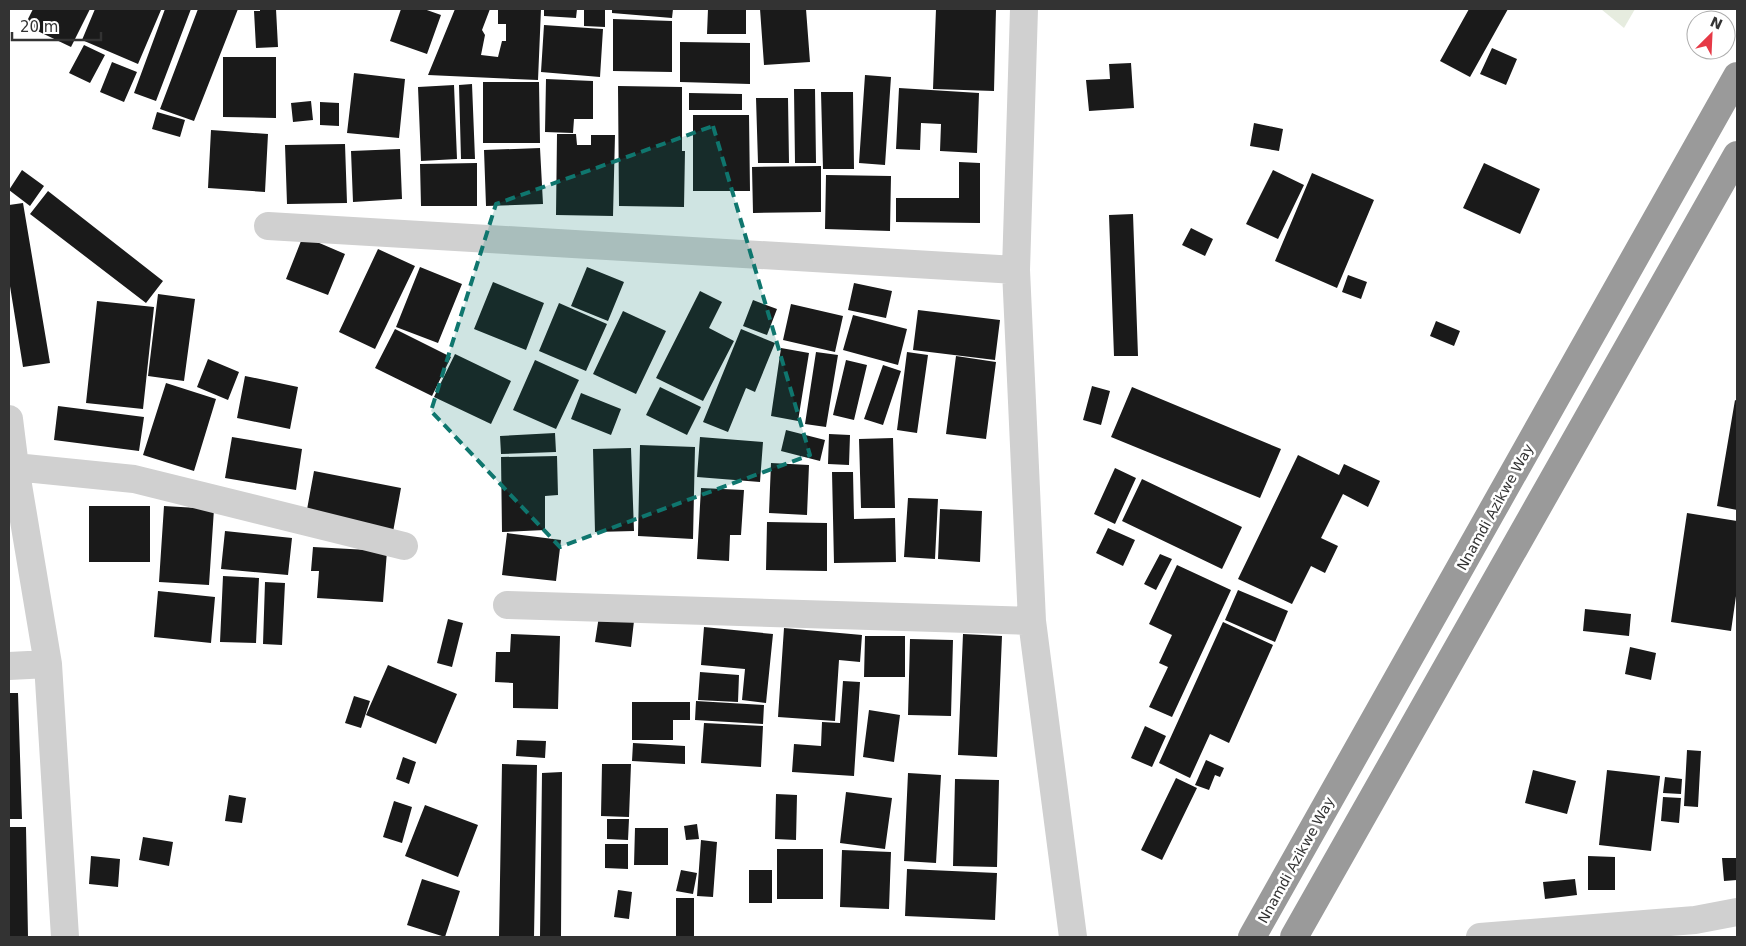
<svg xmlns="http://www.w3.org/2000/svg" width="1746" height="946" viewBox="0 0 1746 946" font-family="'DejaVu Sans',sans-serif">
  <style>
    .green { fill: #e6ecdf }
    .building { fill: #1a1a1a }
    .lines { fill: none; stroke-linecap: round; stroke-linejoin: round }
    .minor { stroke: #d0d0d0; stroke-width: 28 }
    .highway { stroke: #9a9a9a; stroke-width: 28 }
    .marked { fill: #0f766e; fill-opacity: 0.2; stroke: #0f766e; stroke-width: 4; stroke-dasharray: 10 6; stroke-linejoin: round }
    .labels { text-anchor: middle; stroke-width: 5; stroke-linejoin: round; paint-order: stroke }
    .street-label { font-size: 14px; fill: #333; stroke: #fff }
  </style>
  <rect width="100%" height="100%" fill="#fff"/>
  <path class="green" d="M 1601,9 L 1635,9 L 1624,28 Z"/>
  <path class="building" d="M 33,9 L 90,9 L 71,47 L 25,25 Z
    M 95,9 L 157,9 L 161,10 L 138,64 L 82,40 Z
    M 165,9 L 191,9 L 156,101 L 134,93 Z
    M 198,9 L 238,9 L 194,121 L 160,109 Z
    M 260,9 L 276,9 L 278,47 L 256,48 L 254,11 L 260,11 Z
    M 401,9 L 424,9 L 441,15 L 427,54 L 390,41 Z
    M 455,9 L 490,9 L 482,30 L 485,35 L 481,55 L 498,57 L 502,41 L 506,41 L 506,24 L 498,24 L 498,9 L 541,9 L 538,80 L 428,75 Z
    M 544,9 L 577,9 L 576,18 L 544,16 Z
    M 584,9 L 605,9 L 605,27 L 584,26 Z
    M 612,9 L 673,9 L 672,18 L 612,13 Z
    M 708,9 L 746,9 L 746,34 L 707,34 Z
    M 760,9 L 806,9 L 810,62 L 764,65 Z
    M 936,9 L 996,9 L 994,91 L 933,89 Z
    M 1469,9 L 1508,9 L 1470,77 L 1440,61 Z
    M 613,19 L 672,21 L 672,72 L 613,71 Z
    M 544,25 L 603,29 L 600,77 L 541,72 Z
    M 680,42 L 750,43 L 750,84 L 680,82 Z
    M 84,45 L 105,55 L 90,83 L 69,73 Z
    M 1492,48 L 1517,59 L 1506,85 L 1480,74 Z
    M 223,57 L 276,57 L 276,118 L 223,117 Z
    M 112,62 L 137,72 L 124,102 L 100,92 Z
    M 1131,63 L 1134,108 L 1089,111 L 1086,80 L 1110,79 L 1109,64 Z
    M 354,73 L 405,79 L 399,138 L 347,133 Z
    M 865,75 L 891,77 L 885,165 L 859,163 Z
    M 546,79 L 593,81 L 593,119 L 574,119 L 573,133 L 545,132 Z
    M 483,82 L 539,82 L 540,143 L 483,143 Z
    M 472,84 L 475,159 L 461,159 L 459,85 Z
    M 454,85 L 457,159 L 421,161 L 418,87 Z
    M 618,86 L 682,87 L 682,151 L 685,151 L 684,207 L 619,206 Z
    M 899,88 L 979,93 L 977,153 L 940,151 L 941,124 L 921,123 L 920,150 L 896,149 Z
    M 794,89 L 815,89 L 816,163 L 795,163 Z
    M 821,92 L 853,92 L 854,169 L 823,169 Z
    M 689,93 L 742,94 L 742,110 L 689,110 Z
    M 756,98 L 788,98 L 789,163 L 758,163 Z
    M 311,101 L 313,120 L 293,122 L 291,103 Z
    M 320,102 L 339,103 L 339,126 L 320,125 Z
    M 157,112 L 185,120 L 180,137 L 152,129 Z
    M 693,115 L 749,115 L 750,191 L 693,191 Z
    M 1254,123 L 1283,129 L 1279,151 L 1250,146 Z
    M 211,130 L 268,134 L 265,192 L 208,188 Z
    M 557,134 L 576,134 L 577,145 L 591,145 L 591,135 L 615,135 L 613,216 L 556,215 Z
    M 345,144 L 347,203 L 287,204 L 285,145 Z
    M 540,148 L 543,204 L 486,206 L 484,150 Z
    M 400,149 L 402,199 L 353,202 L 351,151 Z
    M 959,162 L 980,163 L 980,223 L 896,222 L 896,198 L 959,198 Z
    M 477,163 L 477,206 L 421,206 L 420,164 Z
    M 1484,163 L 1540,189 L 1520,234 L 1463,208 Z
    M 821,166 L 821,212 L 753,213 L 752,167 Z
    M 22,170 L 44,186 L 30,206 L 9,190 Z
    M 1273,170 L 1304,185 L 1278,239 L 1246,224 Z
    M 1312,173 L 1374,200 L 1337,288 L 1275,261 Z
    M 826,175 L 891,176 L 890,231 L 825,229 Z
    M 48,191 L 163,281 L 146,303 L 30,214 Z
    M 23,203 L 50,363 L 23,367 L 9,280 L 9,205 Z
    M 1133,214 L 1138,356 L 1114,356 L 1109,215 Z
    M 1191,228 L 1213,239 L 1205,256 L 1182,245 Z
    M 303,236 L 345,254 L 328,295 L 286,279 Z
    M 378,249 L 415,266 L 375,349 L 339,332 Z
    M 420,267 L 462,284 L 438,343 L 396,327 Z
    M 587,267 L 624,282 L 608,321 L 571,306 Z
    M 1348,275 L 1367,282 L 1361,299 L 1342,292 Z
    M 493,282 L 544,303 L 526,350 L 474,329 Z
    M 854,283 L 892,291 L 886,318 L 848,310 Z
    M 700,291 L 722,302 L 709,328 L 734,341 L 703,401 L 656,378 Z
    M 158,294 L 195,299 L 184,381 L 148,376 Z
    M 753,300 L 777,309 L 767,335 L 743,326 Z
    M 97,301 L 154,307 L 143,409 L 86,403 Z
    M 559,303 L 607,324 L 586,371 L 539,351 Z
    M 791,304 L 843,316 L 835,352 L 783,340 Z
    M 918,310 L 1000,320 L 995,360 L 913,350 Z
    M 623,311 L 666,331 L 636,394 L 593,374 Z
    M 853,315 L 907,329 L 898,365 L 843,350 Z
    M 1436,321 L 1460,331 L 1454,346 L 1430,336 Z
    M 395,329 L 451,357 L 432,396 L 375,368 Z
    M 741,329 L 775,343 L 755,392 L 746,388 L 728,432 L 703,422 Z
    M 781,348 L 809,353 L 798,421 L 771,416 Z
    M 816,352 L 838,355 L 826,427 L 805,424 Z
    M 907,352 L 928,355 L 917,433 L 897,430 Z
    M 455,354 L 511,381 L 491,424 L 434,397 Z
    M 956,356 L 996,362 L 986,439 L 946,434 Z
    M 208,359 L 239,372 L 228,400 L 197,387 Z
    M 535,360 L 579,380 L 556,429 L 513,410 Z
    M 846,360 L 867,365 L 854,420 L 833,415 Z
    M 883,365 L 901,371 L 883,425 L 864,419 Z
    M 245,376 L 298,387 L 290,429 L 237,418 Z
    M 166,383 L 216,399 L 194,471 L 143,455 Z
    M 1092,386 L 1110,391 L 1101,425 L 1083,420 Z
    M 660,387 L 701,407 L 687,435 L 646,415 Z
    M 1132,387 L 1281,449 L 1260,498 L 1111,437 Z
    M 581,393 L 621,409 L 611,435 L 571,419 Z
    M 1735,400 L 1737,401 L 1737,510 L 1717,506 Z
    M 58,406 L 144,417 L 139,451 L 54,440 Z
    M 786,430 L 825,440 L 820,461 L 781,451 Z
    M 555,433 L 556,452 L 501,454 L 500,436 Z
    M 829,434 L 850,435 L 849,465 L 828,464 Z
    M 232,437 L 302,449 L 296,490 L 225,478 Z
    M 700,437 L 763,442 L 760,482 L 697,477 Z
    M 893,438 L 895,508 L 861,508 L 859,439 Z
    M 640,445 L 695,447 L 693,539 L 638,536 Z
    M 631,448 L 634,531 L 595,532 L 593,449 Z
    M 1298,455 L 1339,475 L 1344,464 L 1380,481 L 1368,507 L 1343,494 L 1321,538 L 1338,546 L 1325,573 L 1311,566 L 1292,604 L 1238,579 Z
    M 557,456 L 558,495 L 545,496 L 545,530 L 502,532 L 501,457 Z
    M 771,463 L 809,465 L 807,515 L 769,513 Z
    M 1115,468 L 1136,478 L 1115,524 L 1094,514 Z
    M 314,471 L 401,488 L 393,532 L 306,515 Z
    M 832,472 L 853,472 L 854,519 L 895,518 L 896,562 L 834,563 Z
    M 1142,479 L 1242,527 L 1222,569 L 1122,521 Z
    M 701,488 L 744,490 L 741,535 L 730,535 L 729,561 L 697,559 Z
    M 908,498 L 938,499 L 935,559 L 904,557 Z
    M 89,506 L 150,506 L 150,562 L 89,562 Z
    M 164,506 L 214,509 L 209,585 L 159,582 Z
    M 940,509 L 982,511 L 980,562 L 938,559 Z
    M 1687,513 L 1737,521 L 1737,589 L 1731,631 L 1671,622 Z
    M 767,522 L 827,523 L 827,571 L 766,570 Z
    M 1108,528 L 1135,540 L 1123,566 L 1096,553 Z
    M 225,531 L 292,538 L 288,575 L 221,569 Z
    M 507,533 L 561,540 L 556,581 L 502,575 Z
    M 313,547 L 387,551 L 383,602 L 317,598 L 319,571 L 311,571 Z
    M 1160,554 L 1172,559 L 1156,590 L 1144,584 Z
    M 1177,565 L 1231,590 L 1172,717 L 1149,707 L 1168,667 L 1159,663 L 1172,635 L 1149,624 Z
    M 223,576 L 259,578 L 256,643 L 220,642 Z
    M 265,582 L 285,583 L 282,645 L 263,644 Z
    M 1238,590 L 1288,611 L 1275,642 L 1225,620 Z
    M 158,591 L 215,597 L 211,643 L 154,637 Z
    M 1585,609 L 1631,614 L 1629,636 L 1583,631 Z
    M 599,616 L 634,621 L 631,647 L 595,642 Z
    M 448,619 L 463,623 L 452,667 L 437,663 Z
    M 1223,622 L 1273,645 L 1229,743 L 1210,734 L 1190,778 L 1159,763 Z
    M 704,627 L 773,634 L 766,703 L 742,700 L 745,669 L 701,665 Z
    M 784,628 L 862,635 L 860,662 L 839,660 L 835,721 L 778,717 Z
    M 511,634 L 560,636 L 558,709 L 513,708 L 513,683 L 495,682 L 496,652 L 510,652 Z
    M 963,634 L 1002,636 L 997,757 L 958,755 Z
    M 865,636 L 905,636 L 905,677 L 864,677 Z
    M 910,639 L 953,640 L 951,716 L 908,715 Z
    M 1630,647 L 1656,653 L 1651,680 L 1625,674 Z
    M 388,665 L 457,694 L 436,744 L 366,715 Z
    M 700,672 L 739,675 L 738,702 L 698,700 Z
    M 843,681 L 860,682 L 854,776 L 792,772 L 794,744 L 821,746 L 822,722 L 840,723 Z
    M 9,693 L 18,693 L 22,819 L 9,819 Z
    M 354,696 L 370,701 L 361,728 L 345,723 Z
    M 696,701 L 764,705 L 763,724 L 695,720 Z
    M 632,702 L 690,702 L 690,720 L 673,720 L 673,740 L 632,740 Z
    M 869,710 L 900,715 L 894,762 L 863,757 Z
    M 704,723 L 763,726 L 761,767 L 701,763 Z
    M 1145,726 L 1166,736 L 1152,767 L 1131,758 Z
    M 517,740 L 546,741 L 545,758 L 516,756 Z
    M 633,743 L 685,746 L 685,764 L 632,761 Z
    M 1687,750 L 1701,751 L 1698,807 L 1684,806 Z
    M 403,757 L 416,762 L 409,784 L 396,779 Z
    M 1206,760 L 1224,768 L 1220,777 L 1215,775 L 1209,790 L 1195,785 Z
    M 502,764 L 537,765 L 534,937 L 499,937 Z
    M 602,764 L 631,764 L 629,817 L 601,816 Z
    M 1533,770 L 1576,781 L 1567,814 L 1525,803 Z
    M 1607,770 L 1660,776 L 1651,851 L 1599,845 Z
    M 562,772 L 561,937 L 540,937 L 542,773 Z
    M 908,773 L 941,775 L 936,863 L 904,861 Z
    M 1665,777 L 1682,779 L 1681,794 L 1663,793 Z
    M 1176,778 L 1197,788 L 1162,860 L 1141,850 Z
    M 955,779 L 999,780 L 997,867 L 953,866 Z
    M 846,792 L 892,798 L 885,849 L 840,843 Z
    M 776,794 L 797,795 L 796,840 L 775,839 Z
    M 229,795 L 246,798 L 242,823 L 225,821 Z
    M 1663,797 L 1681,798 L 1679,823 L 1661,821 Z
    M 394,801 L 412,807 L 402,843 L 383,837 Z
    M 425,805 L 478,825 L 458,877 L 405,856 Z
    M 607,819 L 629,819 L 628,840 L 607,839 Z
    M 697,824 L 699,839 L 686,840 L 684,826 Z
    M 9,827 L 26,827 L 28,937 L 9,937 Z
    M 635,828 L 668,828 L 668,865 L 634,865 Z
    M 143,837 L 173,842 L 169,866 L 139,860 Z
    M 701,840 L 717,842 L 713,897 L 697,896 Z
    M 605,844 L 628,844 L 628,869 L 605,868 Z
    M 777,849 L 823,849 L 823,899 L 777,899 Z
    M 842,850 L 891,852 L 889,909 L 840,907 Z
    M 91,856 L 120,859 L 118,887 L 89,884 Z
    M 1588,856 L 1615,857 L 1615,890 L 1588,890 Z
    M 1722,858 L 1737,858 L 1737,880 L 1724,881 Z
    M 907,869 L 997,873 L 995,920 L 905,916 Z
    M 681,870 L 697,873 L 693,894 L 676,891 Z
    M 749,870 L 772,870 L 772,903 L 749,903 Z
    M 422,879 L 460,891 L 445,937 L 407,925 Z
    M 1575,879 L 1577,895 L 1545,899 L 1543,882 Z
    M 618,890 L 632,892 L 629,919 L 614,917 Z
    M 676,898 L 694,898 L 694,937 L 676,937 Z"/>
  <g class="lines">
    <path class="minor" d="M 1024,9 L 1016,270 L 1032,621 L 1073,937
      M 268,226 L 1016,270
      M 9,419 L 15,467 L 48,664 L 65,937
      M 15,467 L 134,479 L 404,546
      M 507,605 L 1032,621
      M 9,666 L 48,664
      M 1480,937 L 1695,920 L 1737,912"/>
    <path class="highway" d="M 1252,937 L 1737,76
      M 1294,937 L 1737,155"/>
  </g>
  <path class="marked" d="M 713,126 L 810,455 L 560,547 L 431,411 L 496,204 Z"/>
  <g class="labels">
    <g class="street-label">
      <text transform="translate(1495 507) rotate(-61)" y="5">Nnamdi Azikwe Way</text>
      <text transform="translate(1296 860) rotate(-61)" y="5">Nnamdi Azikwe Way</text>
    </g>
  </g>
  <rect width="1746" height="946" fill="none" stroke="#333333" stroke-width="20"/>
  <g transform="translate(1711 35) rotate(24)"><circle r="24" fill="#ffffff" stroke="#adadad"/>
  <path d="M0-4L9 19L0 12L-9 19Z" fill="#e63946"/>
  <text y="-8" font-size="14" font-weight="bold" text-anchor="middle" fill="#333333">N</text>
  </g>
  <path d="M12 32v8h89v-8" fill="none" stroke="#333333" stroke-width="2.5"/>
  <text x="20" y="32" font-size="15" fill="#333333" stroke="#ffffff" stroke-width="4" paint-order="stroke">20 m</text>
</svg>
